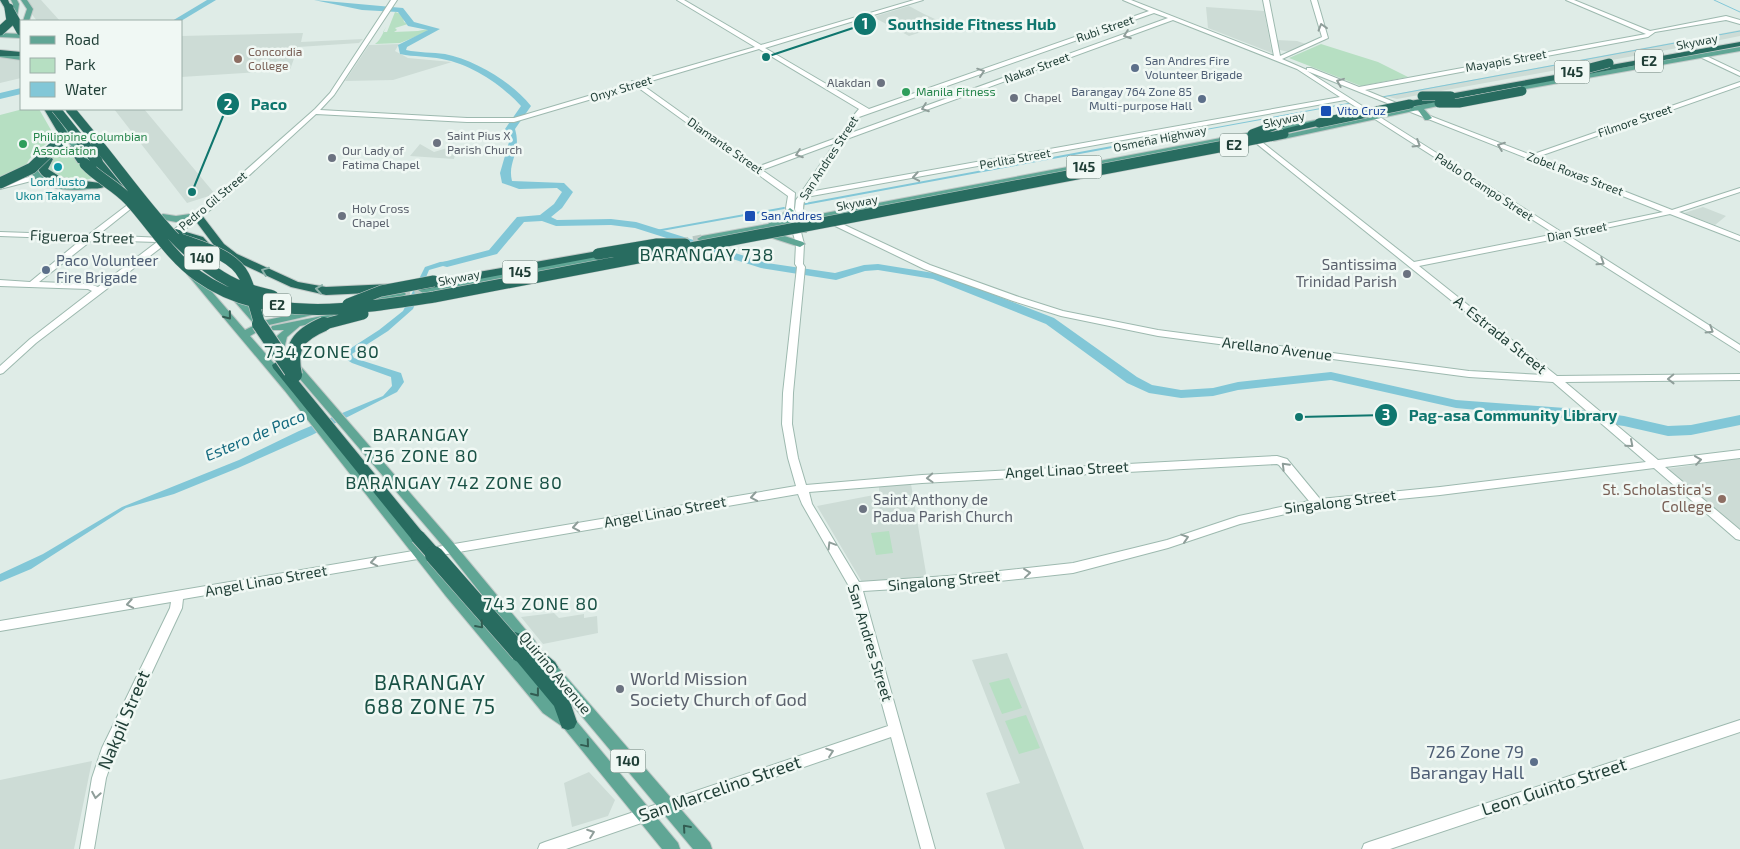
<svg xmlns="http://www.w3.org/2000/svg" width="1740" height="849" viewBox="0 0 1740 849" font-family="'Exo 2',sans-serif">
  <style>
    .built { fill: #cddcd6 }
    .green { fill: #b6dfc2 }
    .water { fill: #82c7d7 }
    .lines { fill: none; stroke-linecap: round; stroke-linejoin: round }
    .stream-far1 { stroke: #82c7d7; stroke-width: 1 }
    .stream { stroke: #82c7d7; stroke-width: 2 }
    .river { fill: #82c7d7; fill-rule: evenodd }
    .primary-tunnel { stroke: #b9c9c4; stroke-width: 9; stroke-dasharray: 9 4.5; stroke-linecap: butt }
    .secondary-casing { stroke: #9db9af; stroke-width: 2 }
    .primary-casing { stroke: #c0c9c7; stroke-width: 2 }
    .highway-casing { stroke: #c0c9c7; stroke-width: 2 }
    .secondary { fill: #fff; fill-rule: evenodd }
    .primary { fill: #60a695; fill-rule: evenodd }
    .highway { fill: #286c60; fill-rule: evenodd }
    .highway-bridge-far3-casing { stroke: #c0c9c7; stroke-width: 10; stroke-linecap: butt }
    .highway-bridge-far2-casing { stroke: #c0c9c7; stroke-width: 12; stroke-linecap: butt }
    .highway-bridge-far1-casing { stroke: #c0c9c7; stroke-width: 16; stroke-linecap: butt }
    .highway-bridge-casing { stroke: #c0c9c7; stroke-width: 19; stroke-linecap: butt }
    .highway-bridge-far3 { stroke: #286c60; stroke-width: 9 }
    .highway-bridge-far2 { stroke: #286c60; stroke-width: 11 }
    .highway-bridge-far1 { stroke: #286c60; stroke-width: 14 }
    .highway-bridge { stroke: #286c60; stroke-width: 18 }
    .oneway { stroke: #8f9e9a }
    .oneway2 { stroke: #8cb2aa }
    .oneway3 { stroke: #325d52 }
    .education-dot { fill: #8d6e63; stroke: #f0f8f4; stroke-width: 2 }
    .service-dot { fill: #5c6f8a; stroke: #f0f8f4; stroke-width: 2 }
    .worship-dot { fill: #6b7280; stroke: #f0f8f4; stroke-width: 2 }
    .leisure-dot { fill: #2e9e5b; stroke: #f0f8f4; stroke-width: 2 }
    .transit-dot { fill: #1a4fb4; stroke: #f0f8f4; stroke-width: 2 }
    .culture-dot { fill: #0f9aa8; stroke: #f0f8f4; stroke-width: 2 }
    .labels { text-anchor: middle; stroke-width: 5; stroke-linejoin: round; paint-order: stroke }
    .far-street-label { font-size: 12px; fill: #1f3e36; stroke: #f0f8f4 }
    .far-education-label { font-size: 12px; fill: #785e54; stroke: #f0f8f4; text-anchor: start }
    .far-service-label { font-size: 12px; fill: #4e5e75; stroke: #f0f8f4; text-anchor: start }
    .far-worship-label { font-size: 12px; fill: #5b616d; stroke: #f0f8f4; text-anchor: start }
    .far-leisure-label { font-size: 12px; fill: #27864d; stroke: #f0f8f4; text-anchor: start }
    .far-transit-label { font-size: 12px; fill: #164399; stroke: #f0f8f4; text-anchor: start }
    .far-culture-label { font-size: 12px; fill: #0d838f; stroke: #f0f8f4 }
    .shield { fill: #f0f8f4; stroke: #5e766f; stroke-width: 1 }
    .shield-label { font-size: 14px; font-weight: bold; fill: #1f3e36 }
    .street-label { font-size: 15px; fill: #1f3e36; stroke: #f0f8f4 }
    .service-label { font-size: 15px; fill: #4e5e75; stroke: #f0f8f4; text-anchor: start }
    .worship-label { font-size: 15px; fill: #5b616d; stroke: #f0f8f4; text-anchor: end }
    .education-label { font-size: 15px; fill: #785e54; stroke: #f0f8f4; text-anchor: end }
    .water-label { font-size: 16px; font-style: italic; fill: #146a7f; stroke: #f0f8f4 }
    .quarter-label { font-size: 18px; letter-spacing: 1px; fill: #195145; stroke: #f0f8f4 }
    .near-worship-label { font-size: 18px; fill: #5b616d; stroke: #f0f8f4; text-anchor: start }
    .near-street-label { font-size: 18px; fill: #1f3e36; stroke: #f0f8f4 }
    .near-service-label { font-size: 18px; fill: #4e5e75; stroke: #f0f8f4; text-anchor: end }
    .near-quarter-label { font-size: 21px; letter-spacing: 1px; fill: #195145; stroke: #f0f8f4 }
    .leader { fill: none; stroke: #0f766e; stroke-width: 2 }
    .callout-dot { fill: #0f766e; stroke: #f0f8f4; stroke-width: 2 }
    .mark-label { font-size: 15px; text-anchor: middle; font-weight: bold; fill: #fff }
    .callout-label { font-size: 16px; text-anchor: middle; font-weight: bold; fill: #0f766e; stroke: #f0f8f4; stroke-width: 5; stroke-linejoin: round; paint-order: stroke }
  </style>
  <rect width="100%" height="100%" fill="#dfece7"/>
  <path class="built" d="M 21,0 L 41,0 L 60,21 L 37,21 Z
    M 909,6 L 924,14 L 946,24 L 909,36 L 873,17 Z
    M 1206,7 L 1264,11 L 1272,53 L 1208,28 Z
    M 1740,30 L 1740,36 L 1705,43 L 1397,99 L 1385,96 Z
    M 303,33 L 301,42 L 363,39 L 359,43 L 298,47 L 290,70 L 181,77 L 181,36 Z
    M 1276,40 L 1297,41 L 1306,44 L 1289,52 L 1280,50 Z
    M 399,44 L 395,51 L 408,58 L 452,62 L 393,80 L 345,81 L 369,45 Z
    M 0,57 L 21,61 L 21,78 L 0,83 Z
    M 114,109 L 144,109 L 215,194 L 187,203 Z
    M 420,144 L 434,152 L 457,145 L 454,159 L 410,156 Z
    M 1703,207 L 1726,216 L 1715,225 L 1684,213 Z
    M 1740,457 L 1740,530 L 1666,469 L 1687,466 Z
    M 911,484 L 927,579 L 862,582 L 817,506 L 879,494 L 879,486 Z
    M 554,613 L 559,618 L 584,614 L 584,618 L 597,616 L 598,633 L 543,644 L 521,617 Z
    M 1007,653 L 1084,849 L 1005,849 L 986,793 L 1020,783 L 972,660 Z
    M 92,761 L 74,849 L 0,849 L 0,780 Z
    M 589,772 L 615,800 L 608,816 L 572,827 L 564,783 Z"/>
  <path class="green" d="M 395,12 L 402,14 L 404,22 L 408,24 L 395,28 L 397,30 L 394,32 L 418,31 L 428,29 L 427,32 L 400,43 L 375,44 C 382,39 383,31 388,24 L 383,32 L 387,32 Z
    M 1321,44 L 1378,62 L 1408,77 L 1361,86 L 1289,58 Z
    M 23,109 L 39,109 L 55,137 C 43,147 29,154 24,170 L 0,177 L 0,115 Z
    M 69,145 L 93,178 C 71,184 59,179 42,167 L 58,149 Z
    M 889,531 L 893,553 L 876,555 L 871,533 Z
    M 1009,678 L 1022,708 L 1002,714 L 989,683 Z
    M 1026,715 L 1040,748 L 1019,754 L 1005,721 Z"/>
  <path class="water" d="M 464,260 L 429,270 L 413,309 L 388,331 L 352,354 L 354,358 L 401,373 L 404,382 L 397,392 L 312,435 L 238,468 L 174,494 L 126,508 L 31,569 L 0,582 L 0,574 L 43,554 L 122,507 L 239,460 L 299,431 L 383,396 L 392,386 L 391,377 L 352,363 L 344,358 L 345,352 L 379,330 L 403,311 L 425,267 L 440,262 Z"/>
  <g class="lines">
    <path class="stream-far1" d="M 1714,0 L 1740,12
      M 1382,97 L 1740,31
      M 1132,143 L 1351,103"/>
    <path class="stream" d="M 805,204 L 1139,142
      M 656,231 L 784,208"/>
    <path class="river" d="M 207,0 L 216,0 L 181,21 L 172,21 Z
      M 314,0 L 403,8 L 414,22 L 440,29 L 407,47 L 406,50 C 419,53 432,52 445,54 C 475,60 512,82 531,106 L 515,129 C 522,153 507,161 512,181 L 564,183 L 573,192 L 562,208 L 551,217 L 557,220 L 611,219 L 636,222 L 767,263 L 835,273 L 864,265 L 878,264 L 940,274 L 1054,318 L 1137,377 L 1152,385 L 1181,390 L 1213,388 L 1238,382 L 1331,372 L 1456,400 L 1565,408 L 1624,416 L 1668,426 L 1691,425 L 1740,415 L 1740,425 L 1691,435 L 1668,436 L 1624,426 L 1565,418 L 1456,408 L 1331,380 L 1238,390 L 1213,396 L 1181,398 L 1149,393 L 1127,383 L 1046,324 L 933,279 L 878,270 L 865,271 L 836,280 L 761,268 L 635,228 L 611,225 L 556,226 L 542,221 L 524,222 L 497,254 L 447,267 L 443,266 L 443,262 L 489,250 L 517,217 L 540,215 L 554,204 L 562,192 L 557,188 L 519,189 L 502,183 L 500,173 L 509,142 L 505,129 L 521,106 C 502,85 471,64 442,59 C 428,56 414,57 400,54 L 398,45 L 428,30 L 408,26 L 398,12 L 362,10 Z
      M 21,88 L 21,94 L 0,99 L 0,93 Z"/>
    <path class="primary-tunnel" d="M 680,243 L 702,239
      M 401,294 L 423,290"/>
    <g class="secondary-casing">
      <path id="secondary" d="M 391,0 L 397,0 L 334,95 L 320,110 L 467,118 L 514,118 L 632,83 L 632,81 L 637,81 L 755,47 L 677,0 L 684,0 L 761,45 L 914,0 L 923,0 L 765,48 L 869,109 L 1149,11 L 1123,0 L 1131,0 L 1274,56 L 1263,0 L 1269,0 L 1280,56 L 1322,37 L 1311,0 L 1317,0 L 1328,38 L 1282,59 L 1307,70 L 1307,68 L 1311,68 L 1359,87 L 1646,34 L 1566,0 L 1574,0 L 1650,31 L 1726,16 L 1740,20 L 1740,24 L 1726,20 L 1655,32 L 1648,37 L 1365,90 L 1399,104 L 1399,106 L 1397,107 L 1307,71 L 1563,233 L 1663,212 L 1408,111 L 1408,109 L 1412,109 L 1531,155 L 1740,82 L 1740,86 L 1537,157 L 1672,210 L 1740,188 L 1740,192 L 1679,212 L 1740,236 L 1740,241 L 1670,214 L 1569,236 L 1740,345 L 1740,352 L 1560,238 L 1419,266 L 1557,376 L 1740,374 L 1740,380 L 1565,382 L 1658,460 L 1740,450 L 1740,458 L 1665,467 L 1740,530 L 1740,540 L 1736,539 L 1654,468 L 1440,495 L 1317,507 L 1240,524 L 1168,548 L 1073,573 L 962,585 L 863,591 L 935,849 L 921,849 L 891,737 L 566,849 L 538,849 L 540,844 L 545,842 L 888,726 L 850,588 L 802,504 L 798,494 L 183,599 L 182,608 L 116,749 L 106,778 L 94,849 L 80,849 L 92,778 L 102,748 L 170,608 L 171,602 L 0,631 L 0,621 L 796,486 L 788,458 L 782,424 L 783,393 L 797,267 L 795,264 L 796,244 L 786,208 L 788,196 L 636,86 L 514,122 L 467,122 L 316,114 L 218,204 L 36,343 L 3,373 L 0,374 L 0,366 L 30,339 L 92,291 L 88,289 L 0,286 L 0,280 L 30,282 L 82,239 L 0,236 L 0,232 L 88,235 L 130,203 L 133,203 L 133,207 L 98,235 L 163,238 L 212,200 L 315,109 L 330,93 ZM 1154,13 L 1168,18 L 848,134 L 859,117 ZM 1173,20 L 1297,69 L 1340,97 L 809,192 L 844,140 ZM 759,49 L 859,109 L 854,115 L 839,137 L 757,167 L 641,84 ZM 1345,100 L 1555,234 L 1414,262 L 1258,139 L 1252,140 L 1544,375 L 1469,371 L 1158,330 L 1063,311 L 1019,297 L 930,265 L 836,221 L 830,221 L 829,223 L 924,269 L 1013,301 L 1061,316 L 1158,336 L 1469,377 L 1553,382 L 1646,462 L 1440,487 L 1320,499 L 1287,459 L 1277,456 L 922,475 L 806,485 L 798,458 L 792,424 L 793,393 L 805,267 L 803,264 L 804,244 L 801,232 L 806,232 L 807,230 C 805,219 800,207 806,197 ZM 835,143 L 796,200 L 795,209 L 797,219 L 794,208 L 795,193 L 762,170 ZM 92,240 L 157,242 L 98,287 L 90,284 L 39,282 ZM 1277,464 L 1279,465 L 1309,501 L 1239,516 L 1167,540 L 1073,563 L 962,575 L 859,582 L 812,504 L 809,492 L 922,483 Z
        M 1702,54 L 1740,72 L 1740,76 L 1700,57 L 1700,55 Z
        M 36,175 L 40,177 L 39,179 L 0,189 L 0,185 Z
        M 1740,720 L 1740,732 L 1390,849 L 1362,849 L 1364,844 L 1369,842 Z"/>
    </g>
    <g class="primary-casing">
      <path id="primary" d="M 11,0 L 17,0 L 19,4 L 16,24 L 13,26 L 10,24 L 13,4 Z
        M 21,0 L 27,0 L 33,9 L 29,21 L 23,21 L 27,9 Z
        M 0,33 L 21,34 L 21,38 L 0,37 Z
        M 1740,47 L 1740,51 L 1509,92 L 1505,90 L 1509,88 Z
        M 0,53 L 21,56 L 21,60 L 0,57 Z
        M 1449,99 L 1453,101 L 1452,103 L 1424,109 L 1432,118 L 1428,120 L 1425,120 L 1418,110 L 1274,141 L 1270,139 L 1274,137 Z
        M 49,109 L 57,109 L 74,139 L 102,170 L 102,174 L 96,174 L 68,142 Z
        M 1316,120 L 1319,120 L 1319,124 L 702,242 L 697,239 L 702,236 L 768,224 L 790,208 L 794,211 L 783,221 Z
        M 36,158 L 43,160 L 38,171 C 49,189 74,185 92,183 L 96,186 C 86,193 51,190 40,183 C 35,180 33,176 30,171 Z
        M 197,213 L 201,216 L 200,218 L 176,222 L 160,219 L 159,217 L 163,214 L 176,216 Z
        M 772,232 L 803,242 L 805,244 L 800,247 L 769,237 L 769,233 Z
        M 609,253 L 614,256 L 612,258 L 423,293 L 418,290 L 423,287 Z
        M 190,269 L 193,270 L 245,330 L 255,325 L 229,295 L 227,293 L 229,291 L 235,291 C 238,294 243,301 247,303 C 257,308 285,309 291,314 L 317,308 L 321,309 L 322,311 L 321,313 L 269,325 L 250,336 L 293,385 L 455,587 L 553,703 L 573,717 L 678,843 L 680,849 L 662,849 L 563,727 L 543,713 L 445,595 L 285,391 L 187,274 L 187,270 ZM 254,312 L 264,315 L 281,317 L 262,321 Z
        M 401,291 L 404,292 L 406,294 L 404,296 L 359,306 L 354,303 L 356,301 Z
        M 332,314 L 336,315 L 337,317 L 336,319 L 300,326 L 287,337 L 284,349 L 280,350 L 275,347 L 277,336 L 284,330 L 272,330 L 271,328 L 272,326 Z
        M 292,360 L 296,361 L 456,546 L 535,641 L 537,645 L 535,649 L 530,651 L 525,649 L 448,552 L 288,365 L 287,363 Z
        M 544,655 L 549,657 L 710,843 L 712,849 L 693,849 L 539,665 L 537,661 L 539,657 Z"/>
    </g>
    <g class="highway-casing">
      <path id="highway" d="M 0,0 L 8,0 L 12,10 L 6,10 Z
        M 1740,42 L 1740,46 L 1410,107 L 1405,104 L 1410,101 Z
        M 0,50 L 21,52 L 21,56 L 0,56 Z
        M 44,109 L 52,109 L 68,134 L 66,136 L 60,136 Z
        M 1319,120 L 1324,123 L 1322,125 L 1269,137 L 1264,134 Z
        M 70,146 L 76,146 L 87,161 L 86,163 L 78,163 L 68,148 Z
        M 48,156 L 53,159 L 48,169 L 62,178 L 100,183 L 105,186 C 98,193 55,184 46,178 C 42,176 40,173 38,169 L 44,157 Z
        M 97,158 L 101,159 L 127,191 L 127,195 L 119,195 L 93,163 L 93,159 Z
        M 197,213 L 201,214 L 224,244 L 237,254 L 298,282 L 326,287 L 390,284 L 396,288 L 390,292 L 326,295 L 291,287 L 229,258 L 216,248 L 192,216 Z
        M 176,229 L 203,237 L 218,253 L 216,255 L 208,255 L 195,241 L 172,234 L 171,232 Z
        M 598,251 L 602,252 L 602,256 L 421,290 L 415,286 L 421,282 Z
        M 278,361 L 283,362 L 423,533 L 426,537 L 423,541 L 413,541 L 273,368 L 272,365 Z
        M 515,632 L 521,634 L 555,662 L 558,667 L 555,672 L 549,674 L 568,696 L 577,722 L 574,728 L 568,730 L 562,728 L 554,706 L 514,658 L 511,653 L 514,648 L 507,639 L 509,634 Z"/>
    </g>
    <use href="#secondary" class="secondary"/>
    <use href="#primary" class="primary"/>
    <use href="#highway" class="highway"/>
    <g class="highway-bridge-far3-casing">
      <path id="highway-bridge-far3" d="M 10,11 L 21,31
        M 0,31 L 11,21 L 9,8
        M 1559,76 L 1609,63
        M 1422,96 L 1451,96
        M 1439,103 L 1459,103 L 1522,91
        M 56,109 L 83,143
        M 70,109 L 98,143
        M 1319,123 L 1410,104
        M 1252,134 L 1284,122
        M 57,143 L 62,139
        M 1239,143 L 1284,134"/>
    </g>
    <g class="highway-bridge-far2-casing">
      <path id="highway-bridge-far2" d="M 82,142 L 97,161
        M 96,142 C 134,188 176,253 229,281 C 243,289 258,292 273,296
        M 85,164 C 98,178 116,186 129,200 C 152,225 170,256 198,276 C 266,325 357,309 434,297 L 1245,142
        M 0,183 L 32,168 L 59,142
        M 180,239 C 201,247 233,254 244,276 C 251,290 255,309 260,325
        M 598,254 L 657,244 L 685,244
        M 348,304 L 381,291 L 434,281
        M 321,325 L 363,314"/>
    </g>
    <g class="highway-bridge-far1-casing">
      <path id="highway-bridge-far1" d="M 259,324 L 291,371
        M 295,375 C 289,347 298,335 324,324
        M 418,537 L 435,556"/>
    </g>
    <g class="highway-bridge-casing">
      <path id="highway-bridge" d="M 434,555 L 520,653"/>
    </g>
    <use href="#highway-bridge-far3" class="highway-bridge-far3"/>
    <use href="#highway-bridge-far2" class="highway-bridge-far2"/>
    <use href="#highway-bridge-far1" class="highway-bridge-far1"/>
    <use href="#highway-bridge" class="highway-bridge"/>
  </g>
  <defs><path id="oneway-chevron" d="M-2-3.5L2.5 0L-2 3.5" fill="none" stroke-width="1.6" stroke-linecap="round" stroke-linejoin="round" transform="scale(1.25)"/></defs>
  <g class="oneway">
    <use href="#oneway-chevron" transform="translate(1322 27) rotate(-107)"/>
    <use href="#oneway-chevron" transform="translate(1127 35) rotate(160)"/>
    <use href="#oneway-chevron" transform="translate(981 72) rotate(-19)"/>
    <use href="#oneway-chevron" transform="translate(1340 82) rotate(-158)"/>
    <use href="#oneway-chevron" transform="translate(925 108) rotate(160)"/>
    <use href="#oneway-chevron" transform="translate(1417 144) rotate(32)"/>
    <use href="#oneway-chevron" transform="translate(1501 146) rotate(-159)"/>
    <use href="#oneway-chevron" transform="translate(799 154) rotate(160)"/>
    <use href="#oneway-chevron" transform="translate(916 177) rotate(170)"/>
    <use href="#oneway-chevron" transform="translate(1601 262) rotate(33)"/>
    <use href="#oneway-chevron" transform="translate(1710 330) rotate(32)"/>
    <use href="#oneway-chevron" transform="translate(1671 379) rotate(179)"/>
    <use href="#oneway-chevron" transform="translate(1630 444) rotate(41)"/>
    <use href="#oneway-chevron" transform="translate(1698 460) rotate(-8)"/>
    <use href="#oneway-chevron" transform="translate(1285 466) rotate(-135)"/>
    <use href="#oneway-chevron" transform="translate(930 478) rotate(177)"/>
    <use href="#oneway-chevron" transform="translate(754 497) rotate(170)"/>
    <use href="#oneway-chevron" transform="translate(576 527) rotate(170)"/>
    <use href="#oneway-chevron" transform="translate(1185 538) rotate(-18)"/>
    <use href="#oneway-chevron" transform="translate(831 545) rotate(-121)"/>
    <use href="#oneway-chevron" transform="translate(374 562) rotate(170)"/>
    <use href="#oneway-chevron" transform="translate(1027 573) rotate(-6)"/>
    <use href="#oneway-chevron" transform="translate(130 604) rotate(170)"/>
    <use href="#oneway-chevron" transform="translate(830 752) rotate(-19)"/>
    <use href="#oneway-chevron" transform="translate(96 795) rotate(100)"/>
    <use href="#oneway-chevron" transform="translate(591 833) rotate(-20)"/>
  </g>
  <g class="oneway2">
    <use href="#oneway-chevron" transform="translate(265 271) rotate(-159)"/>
    <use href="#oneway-chevron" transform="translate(319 289) rotate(-172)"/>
  </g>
  <g class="oneway3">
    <use href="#oneway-chevron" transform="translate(228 316) rotate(51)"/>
    <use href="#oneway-chevron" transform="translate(480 625) rotate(49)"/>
    <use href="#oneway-chevron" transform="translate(536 693) rotate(52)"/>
    <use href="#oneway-chevron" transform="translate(586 744) rotate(50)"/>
    <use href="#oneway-chevron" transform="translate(686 828) rotate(-131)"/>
  </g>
  <g class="education-dot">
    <circle cx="238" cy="59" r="5"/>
    <circle cx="1722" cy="499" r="5"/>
  </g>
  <g class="service-dot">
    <circle cx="1135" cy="68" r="5"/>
    <circle cx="1202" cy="99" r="5"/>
    <circle cx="46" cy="270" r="5"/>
    <circle cx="1534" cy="762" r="5"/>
  </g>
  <g class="worship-dot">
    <circle cx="881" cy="83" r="5"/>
    <circle cx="1014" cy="98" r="5"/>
    <circle cx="437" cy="143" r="5"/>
    <circle cx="332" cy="158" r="5"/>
    <circle cx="342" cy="216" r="5"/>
    <circle cx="1407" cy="274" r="5"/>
    <circle cx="863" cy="509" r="5"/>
    <circle cx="620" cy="689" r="5"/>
  </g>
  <g class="leisure-dot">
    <circle cx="906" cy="92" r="5"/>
    <circle cx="23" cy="144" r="5"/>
  </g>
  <g class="transit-dot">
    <rect x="1320" y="105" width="12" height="12" rx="2.5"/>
    <rect x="744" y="210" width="12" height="12" rx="2.5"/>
  </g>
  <circle class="culture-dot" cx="58" cy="167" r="5"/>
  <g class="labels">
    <g class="far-street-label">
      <text transform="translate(1105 29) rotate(-19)" y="4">Rubi Street</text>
      <text transform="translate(1697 42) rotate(-11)" y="4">Skyway</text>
      <text transform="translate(1506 61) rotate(-10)" y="4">Mayapis Street</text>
      <text transform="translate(1037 68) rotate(-20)" y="4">Nakar Street</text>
      <text transform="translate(621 89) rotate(-17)" y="4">Onyx Street</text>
      <text transform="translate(1284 120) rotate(-12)" y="4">Skyway</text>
      <text transform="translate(1635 121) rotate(-19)" y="4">Filmore Street</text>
      <text transform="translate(1160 139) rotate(-11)" y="4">Osmeña Highway</text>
      <text transform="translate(725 146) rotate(35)" y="4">Diamante Street</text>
      <text transform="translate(829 158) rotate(-57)" y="4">San Andres Street</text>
      <text transform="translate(1015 159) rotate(-10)" y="4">Perlita Street</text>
      <text transform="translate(1575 174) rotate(21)" y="4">Zobel Roxas Street</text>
      <text transform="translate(1484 187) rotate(33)" y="4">Pablo Ocampo Street</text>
      <text transform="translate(213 201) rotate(-40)" y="4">Pedro Gil Street</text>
      <text transform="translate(857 203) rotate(-11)" y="4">Skyway</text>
      <text transform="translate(1577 232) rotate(-11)" y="4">Dian Street</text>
      <text transform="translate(459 278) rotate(-11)" y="4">Skyway</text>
    </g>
    <g class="far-education-label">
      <text x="248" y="56">Concordia<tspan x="248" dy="14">College</tspan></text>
    </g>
    <g class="far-service-label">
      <text x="1145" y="65">San Andres Fire<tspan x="1145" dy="14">Volunteer Brigade</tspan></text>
      <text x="1192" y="96" text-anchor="end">Barangay 764 Zone 85<tspan x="1192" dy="14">Multi-purpose Hall</tspan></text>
    </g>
    <g class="far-worship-label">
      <text x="871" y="87" text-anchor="end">Alakdan</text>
      <text x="1024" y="102">Chapel</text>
      <text x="447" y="140">Saint Pius X<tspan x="447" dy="14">Parish Church</tspan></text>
      <text x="342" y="155">Our Lady of<tspan x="342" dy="14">Fatima Chapel</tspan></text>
      <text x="352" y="213">Holy Cross<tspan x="352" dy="14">Chapel</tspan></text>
    </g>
    <g class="far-leisure-label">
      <text x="916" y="96">Manila Fitness</text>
      <text x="33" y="141">Philippine Columbian<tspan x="33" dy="14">Association</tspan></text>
    </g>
    <g class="far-transit-label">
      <text x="1337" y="115">Vito Cruz</text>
      <text x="761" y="220">San Andres</text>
    </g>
    <g class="far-culture-label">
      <text x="58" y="186">Lord Justo<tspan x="58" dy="14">Ukon Takayama</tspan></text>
    </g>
    <g class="shield">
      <rect x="1635" y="49.5" width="28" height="23" rx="4"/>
      <rect x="1554.5" y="60.5" width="35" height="23" rx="4"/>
      <rect x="1220" y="133.5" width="28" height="23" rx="4"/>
      <rect x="1066.5" y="155.5" width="35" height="23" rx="4"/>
      <rect x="184.5" y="246.5" width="35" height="23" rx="4"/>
      <rect x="502.5" y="260.5" width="35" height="23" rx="4"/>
      <rect x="263" y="293.5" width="28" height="23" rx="4"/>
      <rect x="610.5" y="749.5" width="35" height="23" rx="4"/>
    </g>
    <g class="shield-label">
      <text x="1649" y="66">E2</text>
      <text x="1572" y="77">145</text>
      <text x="1234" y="150">E2</text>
      <text x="1084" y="172">145</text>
      <text x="202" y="263">140</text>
      <text x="520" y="277">145</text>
      <text x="277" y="310">E2</text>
      <text x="628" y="766">140</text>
    </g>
    <g class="street-label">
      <text transform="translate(82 237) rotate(2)" y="5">Figueroa Street</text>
      <text transform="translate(1500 335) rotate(39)" y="5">A. Estrada Street</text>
      <text transform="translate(1277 349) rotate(7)" y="5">Arellano Avenue</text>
      <text transform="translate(1067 470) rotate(-3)" y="5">Angel Linao Street</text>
      <text transform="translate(1340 502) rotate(-7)" y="5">Singalong Street</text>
      <text transform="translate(665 512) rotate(-10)" y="5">Angel Linao Street</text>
      <text transform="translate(266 581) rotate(-10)" y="5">Angel Linao Street</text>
      <text transform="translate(944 581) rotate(-5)" y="5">Singalong Street</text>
      <text transform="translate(870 643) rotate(73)" y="5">San Andres Street</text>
      <text transform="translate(555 673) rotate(50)" y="5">Quirino Avenue</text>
    </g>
    <g class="service-label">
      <text x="56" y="266">Paco Volunteer<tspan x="56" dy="17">Fire Brigade</tspan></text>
    </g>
    <g class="worship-label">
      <text x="1397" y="270">Santissima<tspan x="1397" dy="17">Trinidad Parish</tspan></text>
      <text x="873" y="505" text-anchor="start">Saint Anthony de<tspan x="873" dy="17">Padua Parish Church</tspan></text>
    </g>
    <g class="education-label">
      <text x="1712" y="495">St. Scholastica's<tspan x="1712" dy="17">College</tspan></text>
    </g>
    <g class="water-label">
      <text transform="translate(255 435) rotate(-23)" y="6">Estero de Paco</text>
    </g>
    <g class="quarter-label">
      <text x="707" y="261">BARANGAY 738</text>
      <text x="322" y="358">734 ZONE 80</text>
      <text x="421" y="441">BARANGAY<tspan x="421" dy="21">736 ZONE 80</tspan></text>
      <text x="454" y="489">BARANGAY 742 ZONE 80</text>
      <text x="541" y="610">743 ZONE 80</text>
    </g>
    <g class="near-worship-label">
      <text x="630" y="685">World Mission<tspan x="630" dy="21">Society Church of God</tspan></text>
    </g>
    <g class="near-street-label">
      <text transform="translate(124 720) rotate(-67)" y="6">Nakpil Street</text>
      <text transform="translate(1554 787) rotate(-18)" y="6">Leon Guinto Street</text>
      <text transform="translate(720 789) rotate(-19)" y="6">San Marcelino Street</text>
    </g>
    <g class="near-service-label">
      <text x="1524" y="758">726 Zone 79<tspan x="1524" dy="21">Barangay Hall</tspan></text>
    </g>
    <g class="near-quarter-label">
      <text x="430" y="690">BARANGAY<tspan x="430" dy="24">688 ZONE 75</tspan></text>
    </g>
  </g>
  <path class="leader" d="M766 57L865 24M192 192L228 104M1299 417L1386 415"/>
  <g class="callout-dot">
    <circle cx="766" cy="57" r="5"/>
    <circle cx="192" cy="192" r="5"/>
    <circle cx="1299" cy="417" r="5"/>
    <circle cx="865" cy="24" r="12"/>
    <circle cx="228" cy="104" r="12"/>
    <circle cx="1386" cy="415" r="12"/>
  </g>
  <g class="mark-label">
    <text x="865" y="29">1</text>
    <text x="228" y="110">2</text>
    <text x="1386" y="420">3</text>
  </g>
  <g class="callout-label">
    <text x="972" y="30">Southside Fitness Hub</text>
    <text x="269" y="110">Paco</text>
    <text x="1513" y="421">Pag-asa Community Library</text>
  </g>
  <rect x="20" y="20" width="162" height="90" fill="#f0f8f4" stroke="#9caea8"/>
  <rect x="30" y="36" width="25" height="8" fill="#60a695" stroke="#9caea8"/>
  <text x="65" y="45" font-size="15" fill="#1f3e36">Road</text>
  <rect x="30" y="58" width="25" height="15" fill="#b6dfc2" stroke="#9caea8"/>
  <text x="65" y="70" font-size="15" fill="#1f3e36">Park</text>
  <rect x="30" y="82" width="25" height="15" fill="#82c7d7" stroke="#9caea8"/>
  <text x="65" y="95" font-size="15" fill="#1f3e36">Water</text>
</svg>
